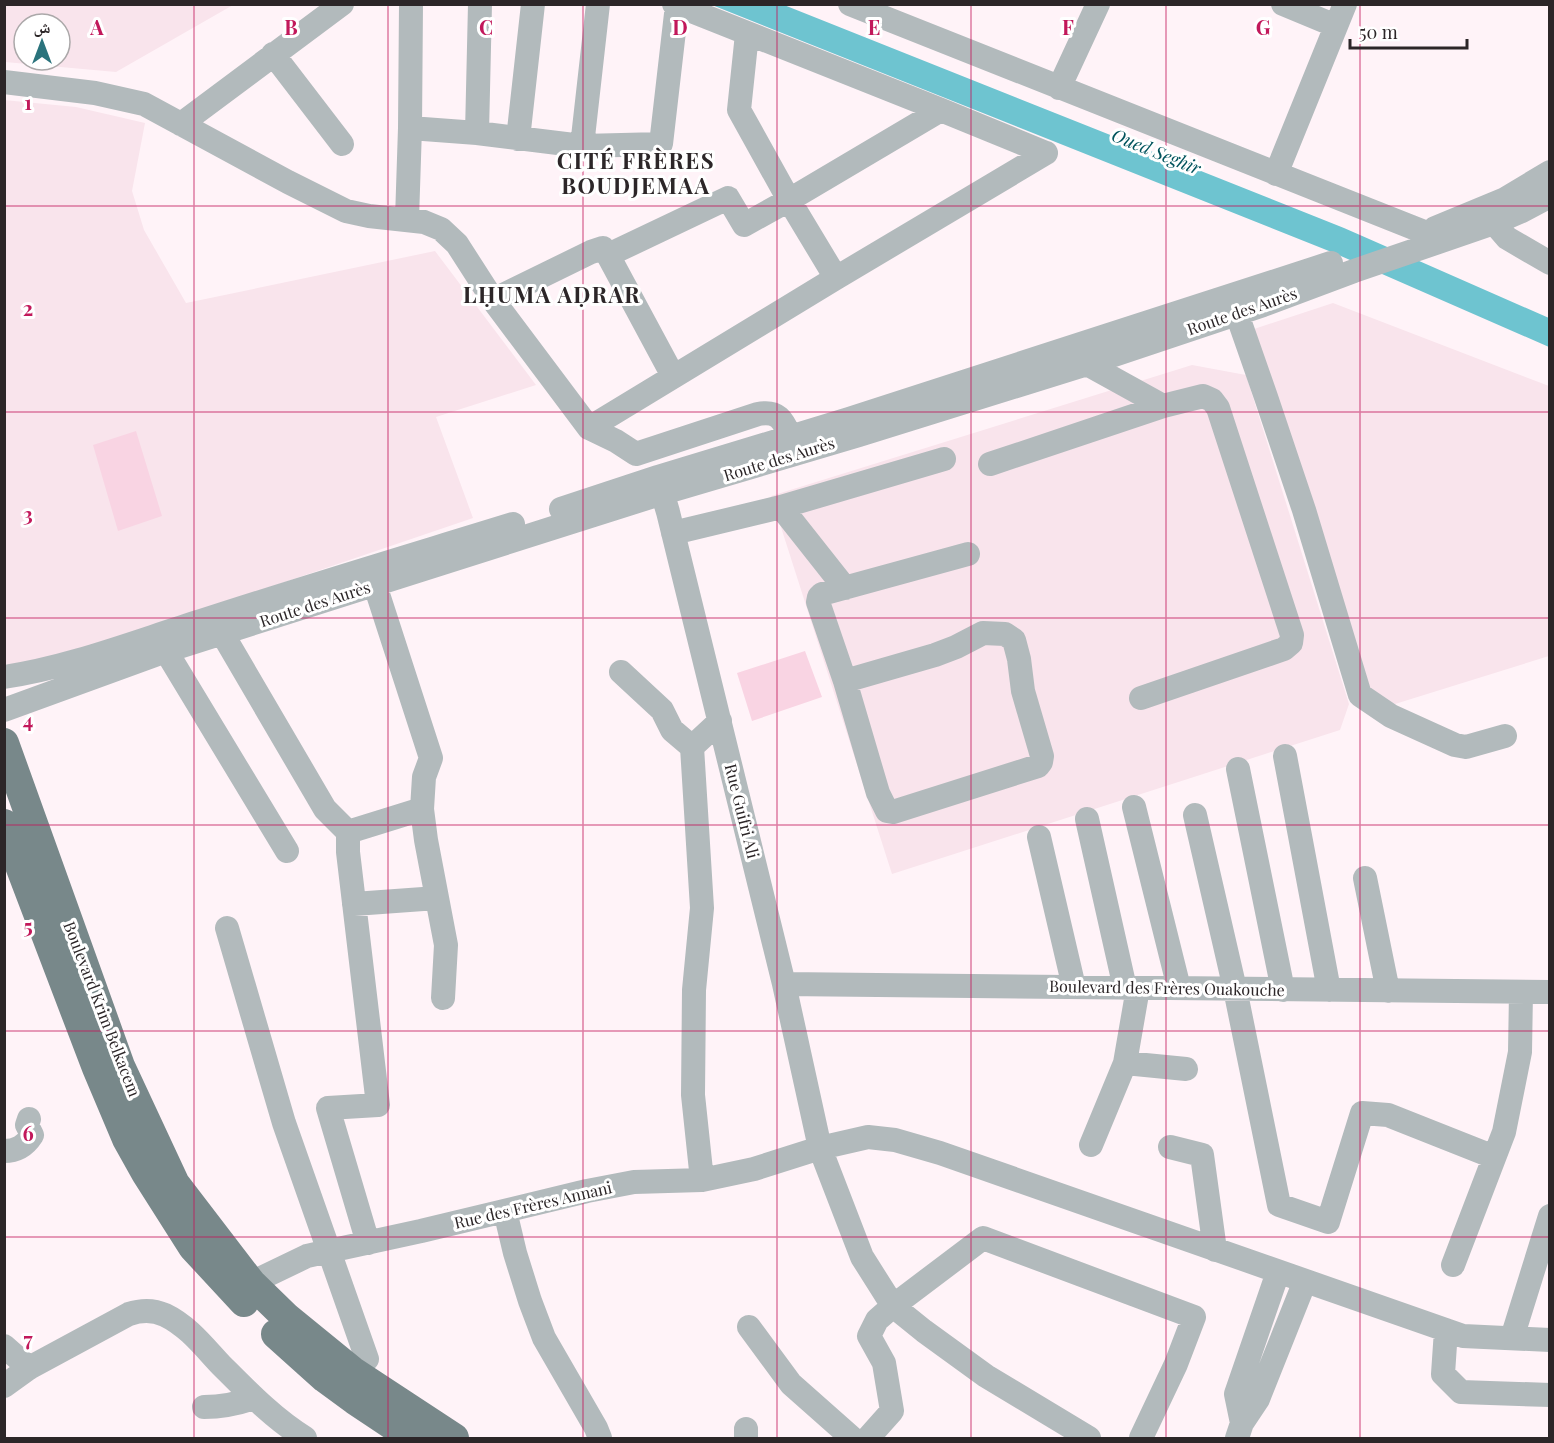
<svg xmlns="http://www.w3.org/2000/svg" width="1554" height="1443" viewBox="0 0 1554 1443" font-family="'Playfair Display','Noto Naskh Arabic',serif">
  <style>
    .built { fill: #f9e4ec; fill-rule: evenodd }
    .green { fill: #f9d4e3 }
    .water { fill: #6ec4d0 }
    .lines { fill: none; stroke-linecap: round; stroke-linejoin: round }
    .minor { stroke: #b2babc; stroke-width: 24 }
    .major { stroke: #78888a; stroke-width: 30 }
    .grid { fill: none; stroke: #c2185b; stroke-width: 1.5; stroke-opacity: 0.55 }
    .labels { text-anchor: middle; stroke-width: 6; stroke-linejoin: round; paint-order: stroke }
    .street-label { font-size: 16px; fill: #2c2628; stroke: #fff }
    .water-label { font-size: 18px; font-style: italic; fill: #02545d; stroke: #fff }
    .district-label { font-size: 22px; font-weight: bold; letter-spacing: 1.5px; fill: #2c2628; stroke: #fff }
    .grid-label { font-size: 20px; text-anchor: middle; font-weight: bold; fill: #c2185b; stroke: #fff; stroke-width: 6; stroke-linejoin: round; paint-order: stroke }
  </style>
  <rect width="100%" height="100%" fill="#fff3f8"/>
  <path class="built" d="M 4,5 L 5,4 L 233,5 L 116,72 L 5,62 ZM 24,24 L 60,24 L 60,60 L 24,60 Z
    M 4,100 L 76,107 L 145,123 L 132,191 L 144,230 L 186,303 L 435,251 L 536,385 L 436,417 L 473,518 L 197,612 L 16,671 L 5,663 Z
    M 1333,303 L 1549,386 L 1549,656 L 1395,704 L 1365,693 L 1251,330 Z
    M 1192,365 L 1246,375 L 1349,704 L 1340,730 L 892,874 L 771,496 Z"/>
  <path class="green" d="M 136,431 L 162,516 L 118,531 L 93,445 Z
    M 805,651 L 822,697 L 752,721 L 737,673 Z"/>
  <path class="water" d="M 712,5 L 784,5 L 1344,228 L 1549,318 L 1549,347 L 1334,253 Z"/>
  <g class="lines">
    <path class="minor" d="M 674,4 L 941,110 L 1046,153
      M 850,4 L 1424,232
      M 1283,4 L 1336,26
      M 747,34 L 739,110 L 789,200 L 836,278
      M 273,54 L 342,144
      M 4,82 L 95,93 L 144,104 L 288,182 L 346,211 L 369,216 L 424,222 L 441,229 L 457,244 L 493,300 L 589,428 L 616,441 L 636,454 L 758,414 C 778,410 783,420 790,436
      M 1059,88 L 1098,4
      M 181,124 L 342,4
      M 410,128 L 477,133 L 582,146 L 661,144 L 677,5
      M 477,133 L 480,4
      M 518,139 L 533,4
      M 582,146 L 598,4
      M 1276,174 L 1345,4
      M 1488,209 L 1494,223 L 1507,238 L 1550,263
      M 407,219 L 410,128 L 411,4
      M 1435,228 L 1505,199 L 1550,172
      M 608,255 L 728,198 L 744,225 L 789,200 L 941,110
      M 493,300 L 591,252 L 603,248 L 608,255 L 673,376
      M 1237,314 L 1266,397 L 1304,510 L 1360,695 L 1391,716 L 1455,745 L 1466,747 L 1505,736
      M 1087,364 L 1163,406
      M 589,428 L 836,278 L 1046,153
      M 990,464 L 1163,406 L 1203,396 L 1212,400 L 1218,408 L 1292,635 L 1291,643 L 1284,649 L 1141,698
      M 658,478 L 668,512 L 784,984 L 820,1148 L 862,1257 L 893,1306 L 924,1331 L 986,1376 L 1089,1438
      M 781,507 L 845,588
      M 561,509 L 658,477 L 849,419 L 1331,263
      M 673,533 L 781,507 L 944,459
      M 375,585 L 431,758 L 424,777 L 422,809 L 426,840 L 446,945 L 443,998
      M 222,633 L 325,809 L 348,832 L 348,852 L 378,1105 L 328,1108 L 368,1243
      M 166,651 L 287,851
      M 621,672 L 662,710 L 672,730 L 692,747
      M 4,677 C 71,667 137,641 201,621 C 305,587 409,556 513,524
      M 845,681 L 935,655 L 956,647 L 983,633 L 1005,634 L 1014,640 L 1019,659 L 1023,691 L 1042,756 L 1041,762 L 1038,766 L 893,812 L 887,811 L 878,793 L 845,681 L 818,602 L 819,597 L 822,594 L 968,554
      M 4,710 L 166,651 L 663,493 L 859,435 L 1087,364 L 1263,305 L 1354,271 L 1494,223 L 1522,211 L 1550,196
      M 1285,756 L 1329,990
      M 1238,769 L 1283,990
      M 1134,807 L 1179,988
      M 1195,815 L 1235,989 L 1279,1205 L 1328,1222 L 1362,1113 L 1388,1115 L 1494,1157
      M 1087,819 L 1125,988
      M 348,832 L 422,809
      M 1039,837 L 1074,987
      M 1365,878 L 1388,991
      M 354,904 L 437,898
      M 227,928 L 284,1123 L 367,1359
      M 784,984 L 1550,992
      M 1138,988 L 1125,1063 L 1186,1069
      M 1091,1145 L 1125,1063
      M 1170,1147 L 1202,1155 L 1215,1250
      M 4,1151 C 17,1151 25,1146 32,1135 L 27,1125 L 29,1119
      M 702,1180 L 693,1095 L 694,990 L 702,908 L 692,747 L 720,721
      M 505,1211 L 515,1253 L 530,1301 L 544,1338 L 596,1428 L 600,1438
      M 1453,1265 L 1504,1132 L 1520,1052 L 1521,992
      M 251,1283 L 307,1256 L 329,1251 L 421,1231 L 587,1191 L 634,1182 L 702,1180 L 754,1169 L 820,1148 L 868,1137 L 895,1140 L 940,1153 L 1463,1336 L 1550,1340
      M 749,1327 L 791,1384 L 852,1438
      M 1446,1330 L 1443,1374 L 1461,1392 L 1550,1395
      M 1512,1338 L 1550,1216
      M 4,1346 L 29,1368
      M 4,1386 L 29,1368 L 129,1314 C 141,1310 154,1310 165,1315 C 188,1326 204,1347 221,1365 C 247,1391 274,1419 305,1438
      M 204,1407 C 222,1407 237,1404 254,1398
      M 1242,1423 L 1236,1394 L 1278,1272
      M 746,1438 L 746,1429
      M 868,1438 L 892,1411 L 884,1363 L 869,1336 L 877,1320 L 893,1306 L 983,1238 L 1194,1317 L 1176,1364 L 1141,1438
      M 1237,1438 L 1242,1423 L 1258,1399 L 1305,1281"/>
    <path class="major" d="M 4,743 L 120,1066 L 175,1184 L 251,1283 L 287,1318 L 352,1371 L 454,1438
      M 4,824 L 97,1068 L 127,1139 L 146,1173 L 193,1247 L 244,1302
      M 276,1334 L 325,1378 L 355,1400 L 412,1438"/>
  </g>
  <path class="grid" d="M 194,4 L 194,1438M 388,4 L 388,1438M 583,4 L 583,1438M 777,4 L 777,1438M 971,4 L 971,1438M 1166,4 L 1166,1438M 1360,4 L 1360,1438M 4,206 L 1550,206M 4,412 L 1550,412M 4,618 L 1550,618M 4,825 L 1550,825M 4,1031 L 1550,1031M 4,1237 L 1550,1237"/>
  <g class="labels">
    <g class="street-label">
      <text transform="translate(1242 311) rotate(-19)" y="6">Route des Aurès</text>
      <text transform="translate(779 459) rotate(-17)" y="6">Route des Aurès</text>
      <text transform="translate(315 604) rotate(-18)" y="6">Route des Aurès</text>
      <text transform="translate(742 811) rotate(76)" y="6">Rue Guifri Ali</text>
      <text transform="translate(1167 988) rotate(1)" y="6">Boulevard des Frères Ouakouche</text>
      <text transform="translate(102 1009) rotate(69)" y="6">Boulevard Krim Belkacem</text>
      <text transform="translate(533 1205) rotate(-13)" y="6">Rue des Frères Annani</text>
    </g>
    <g class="water-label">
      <text transform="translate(1156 152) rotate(22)" y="6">Oued Seghir</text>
    </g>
    <g class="district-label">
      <text x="636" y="169">CITÉ FRÈRES<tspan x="636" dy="25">BOUDJEMAA</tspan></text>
      <text x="552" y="303">LḤUMA AḌRAR</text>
    </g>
  </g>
  <g class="grid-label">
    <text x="97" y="35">A</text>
    <text x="291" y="35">B</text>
    <text x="486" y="35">C</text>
    <text x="680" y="35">D</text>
    <text x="874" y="35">E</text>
    <text x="1068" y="35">F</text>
    <text x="1263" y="35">G</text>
    <text x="28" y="110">1</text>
    <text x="28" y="316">2</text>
    <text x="28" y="522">3</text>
    <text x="28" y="728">4</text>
    <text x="28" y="934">5</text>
    <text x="28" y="1141">6</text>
    <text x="28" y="1347">7</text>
  </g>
  <rect width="1554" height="1443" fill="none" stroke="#2c2628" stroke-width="12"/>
  <g transform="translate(42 42)"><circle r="28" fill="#ffffff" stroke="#aba8a9" stroke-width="1.5"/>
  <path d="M0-4.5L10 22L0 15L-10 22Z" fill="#2a737c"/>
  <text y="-9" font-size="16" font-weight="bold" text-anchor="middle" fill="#2c2628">ش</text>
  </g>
  <path d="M1350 39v9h117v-9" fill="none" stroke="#2c2628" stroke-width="3"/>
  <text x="1359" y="39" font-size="18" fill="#2c2628" stroke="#ffffff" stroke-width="4.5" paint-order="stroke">50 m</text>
</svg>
